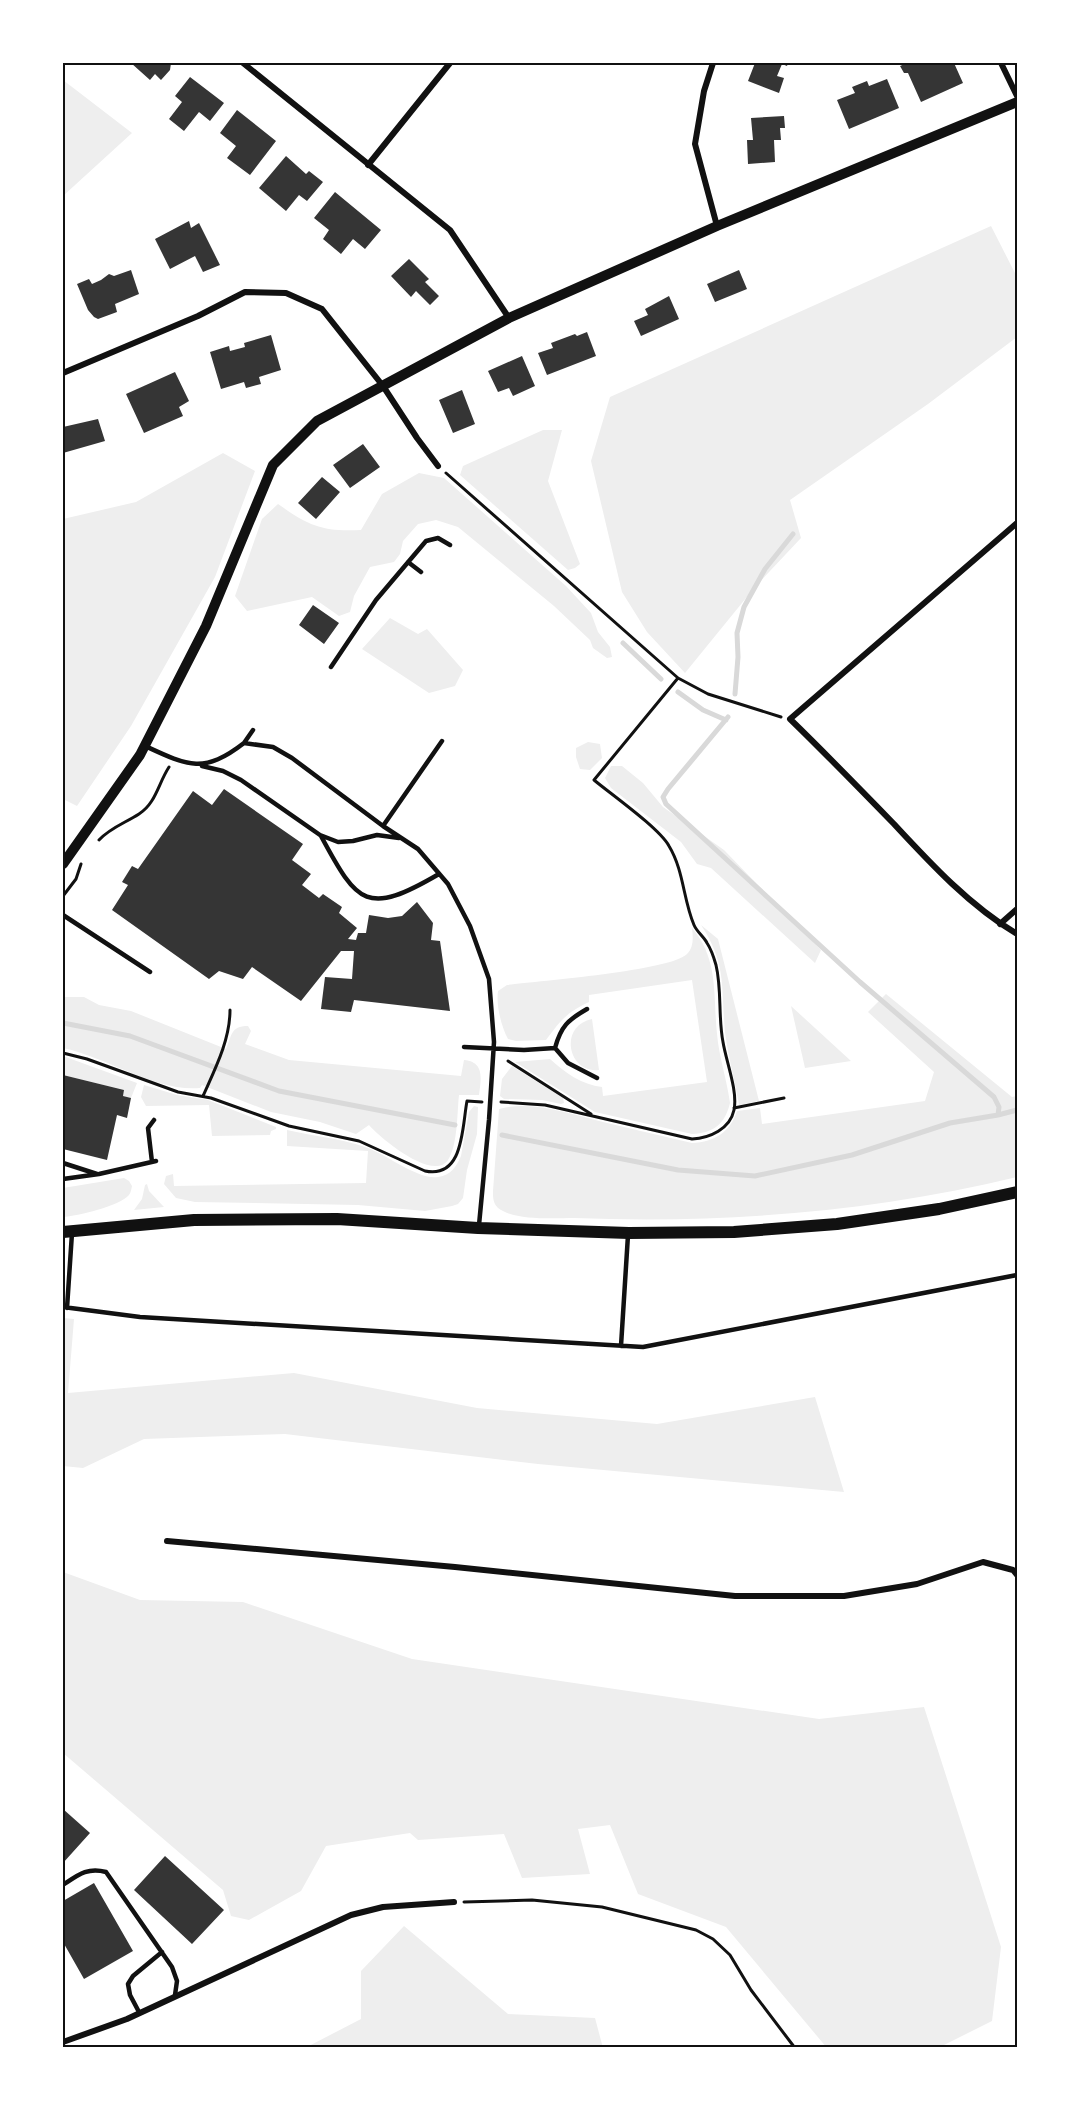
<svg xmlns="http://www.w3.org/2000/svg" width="1080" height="2111" viewBox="0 0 1080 2111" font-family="Rubik,sans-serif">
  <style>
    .green { fill: #eee }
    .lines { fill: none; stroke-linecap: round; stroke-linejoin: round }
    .stream { stroke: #d9d9d9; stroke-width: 5 }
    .building { fill: #353535 }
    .path { stroke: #111; stroke-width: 3 }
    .service { stroke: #111; stroke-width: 4.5 }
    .minor { stroke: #111; stroke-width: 6 }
    .tertiary { stroke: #111; stroke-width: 10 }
    .secondary { stroke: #111; stroke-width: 12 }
    .neatline { fill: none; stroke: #111; stroke-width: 2 }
  </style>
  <rect width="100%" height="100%" fill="#fff"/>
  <path class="green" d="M 63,80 L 132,133 L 63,196 Z
    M 991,226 L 1017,277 L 1017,337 L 928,404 L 790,500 L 801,538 L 755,587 L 685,673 L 647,632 L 622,592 L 591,461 L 610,397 Z
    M 543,430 L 562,430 L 548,481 L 580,564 L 575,568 L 568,570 L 460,475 L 463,466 Z
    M 223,453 L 255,471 L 215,577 L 131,726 L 77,806 L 63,799 L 63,519 L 136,502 Z
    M 419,473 L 444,478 L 566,586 L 591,613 L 598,632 L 610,647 L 612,657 L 607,658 L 593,648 L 590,640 L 554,606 L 458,527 L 436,520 L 418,524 L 403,541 L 400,554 L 394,562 L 370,567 L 354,596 L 350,612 L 339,616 L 312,597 L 247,611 L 235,596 L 262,519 L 278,504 C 309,526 323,532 361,530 L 382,494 Z
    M 390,618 L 418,634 L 427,629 L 463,670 L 455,686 L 429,693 L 362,649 Z
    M 588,742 L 600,744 L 602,758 L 590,770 L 580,769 L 576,757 L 576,748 Z
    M 611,766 L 622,766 L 643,783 L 663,807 L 724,850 L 821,950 L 815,963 L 711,868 L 697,864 L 681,842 L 611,788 L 605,778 Z
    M 701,925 L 718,939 L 759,1101 L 739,1105 C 735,1081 728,1056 725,1032 C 721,988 727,964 701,925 Z
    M 692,928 C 719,959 713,996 717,1034 C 719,1057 727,1080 730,1103 C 725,1124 714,1133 692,1134 L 595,1112 L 515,1062 L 550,1059 C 564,1072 582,1085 602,1087 L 603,1096 L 707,1082 L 692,980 L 589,995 L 589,1002 C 566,1013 561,1020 546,1040 L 516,1041 L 508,1039 C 501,1026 496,1005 498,991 L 507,985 C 538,981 670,971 687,954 C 694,947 693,937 692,928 Z
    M 886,994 L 1012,1097 L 1017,1096 L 1017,1177 C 873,1212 722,1224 574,1218 C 553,1218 515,1221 498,1208 C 493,1203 493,1198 493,1191 L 499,1109 C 532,1100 570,1114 603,1122 C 632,1129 662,1136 692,1143 C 715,1142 730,1132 737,1111 L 760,1108 L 762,1124 L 925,1101 L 934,1072 L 868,1012 Z
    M 63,997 L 84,997 L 99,1005 L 131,1011 L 226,1049 C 232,1036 230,1026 248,1026 L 251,1031 L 245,1044 L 289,1060 L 461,1076 L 464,1060 C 485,1062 481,1079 479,1095 L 459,1095 C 457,1112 458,1145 448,1160 C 433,1182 380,1138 369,1125 L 356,1134 L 320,1122 L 271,1112 L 202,1085 L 200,1088 C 155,1092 107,1057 63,1048 Z
    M 791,1006 L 851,1061 L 805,1068 Z
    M 592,1019 L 599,1070 C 568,1074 558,1026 592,1019 Z
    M 63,1056 L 137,1083 L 131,1098 L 123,1096 L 124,1090 L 63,1075 Z
    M 512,1066 L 563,1098 L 564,1103 L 561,1104 L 542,1100 L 504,1099 L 500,1096 L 502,1079 Z
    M 144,1085 L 177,1095 L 208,1100 L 276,1127 L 276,1129 L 271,1131 L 270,1135 L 212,1136 L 209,1105 L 146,1106 L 141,1097 Z
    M 474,1106 L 478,1107 L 477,1134 L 467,1170 L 463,1198 L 458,1204 L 452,1206 L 425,1211 L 358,1205 L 195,1202 L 176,1198 L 164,1184 L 166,1176 L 173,1174 L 174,1186 L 366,1183 L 368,1151 L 287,1146 L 287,1130 C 312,1136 340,1138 365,1147 C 385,1153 417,1180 438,1177 C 451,1175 456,1167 461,1156 L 469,1112 Z
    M 124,1178 L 129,1181 L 132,1186 C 131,1190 131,1192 129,1195 C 120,1206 77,1216 63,1217 L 63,1188 Z
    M 147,1184 L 149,1191 L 164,1207 L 134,1210 L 142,1199 L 145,1185 Z
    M 63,1318 L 74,1319 L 68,1393 L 294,1373 L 477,1408 L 657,1424 L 815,1397 L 844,1492 L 538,1464 L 285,1434 L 144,1439 L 83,1468 L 63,1466 Z
    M 63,1572 L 140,1600 L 243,1602 L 412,1659 L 819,1719 L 924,1707 L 1001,1947 L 992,2021 L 938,2048 L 827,2048 L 726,1927 L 638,1894 L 610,1825 L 578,1829 L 590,1874 L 522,1878 L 504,1834 L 418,1840 L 410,1833 L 326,1846 L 301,1891 L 249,1920 L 231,1916 L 223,1890 L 63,1753 Z
    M 404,1926 L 508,2014 L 595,2018 L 603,2048 L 305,2048 L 361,2019 L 361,1971 Z"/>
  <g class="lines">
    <path class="stream" d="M 623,643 L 661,679
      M 678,692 L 703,710 L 726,720
      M 735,694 L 738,657 L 737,633 L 744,607 L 765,569 L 793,534
      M 728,717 L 668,789 L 663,797 L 666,804 L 860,982 L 994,1097 L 999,1107 L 998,1115
      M 63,1023 L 130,1036 L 279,1091 L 455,1125
      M 502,1135 L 678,1170 L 755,1176 L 852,1155 L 950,1123 L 998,1115 L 1017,1110"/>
  </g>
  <path class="building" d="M 131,63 L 171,63 L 170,70 L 161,80 L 155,74 L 150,80 Z
    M 755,63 L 788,63 L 787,66 L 782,64 L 777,76 L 784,78 L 779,93 L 748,81 Z
    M 907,63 L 916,63 L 918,65 L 924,63 L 954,63 L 963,83 L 921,102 L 908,73 L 904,73 L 900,66 Z
    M 190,77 L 224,103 L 210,121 L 199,112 L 184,131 L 169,119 L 182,102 L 175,96 Z
    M 887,79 L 899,108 L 849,129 L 837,100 L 855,93 L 852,87 L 867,81 L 869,86 Z
    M 237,110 L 276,141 L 250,175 L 227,158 L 236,146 L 220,133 Z
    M 784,116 L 785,128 L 780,128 L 781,140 L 774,140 L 775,162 L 748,164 L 747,140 L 753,140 L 751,118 Z
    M 286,156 L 306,174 L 309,171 L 323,182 L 307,201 L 299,195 L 286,211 L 259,188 Z
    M 335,192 L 381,230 L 365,249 L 353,239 L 341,254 L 323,239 L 329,230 L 314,218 Z
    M 189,221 L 191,228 L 199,223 L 220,265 L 203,272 L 195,256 L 170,269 L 155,239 Z
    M 409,259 L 429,279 L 425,282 L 439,296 L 430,305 L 416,291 L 411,297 L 391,276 Z
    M 131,270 L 139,294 L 115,304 L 117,312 L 98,319 L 94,317 L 88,310 L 77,284 L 89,279 L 92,284 L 101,280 L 109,274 L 114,276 Z
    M 739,270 L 747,289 L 715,302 L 707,284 Z
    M 669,296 L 679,319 L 641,336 L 634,321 L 648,315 L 645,309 Z
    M 587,332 L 596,356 L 547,375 L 538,353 L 553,348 L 551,343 L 575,334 L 577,336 Z
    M 271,335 L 281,370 L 259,377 L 261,384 L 246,388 L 244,382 L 221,389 L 210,352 L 229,346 L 230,351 L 245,347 L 244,343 Z
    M 522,356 L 535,386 L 513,396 L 509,388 L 498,392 L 488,371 Z
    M 175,372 L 189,401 L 179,407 L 183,416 L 144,433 L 126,394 Z
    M 462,390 L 475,424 L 453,433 L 439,400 Z
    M 98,419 L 105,441 L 63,453 L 63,427 Z
    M 363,444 L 380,467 L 350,488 L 333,465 Z
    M 322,477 L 340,492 L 316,519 L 298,503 Z
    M 313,605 L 339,623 L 324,644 L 299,625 Z
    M 224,789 L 303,844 L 292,860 L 311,874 L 302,885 L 319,898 L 323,894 L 342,907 L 339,913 L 357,928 L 348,939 L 356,940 L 358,933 L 366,933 L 369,915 L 388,918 L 402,916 L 417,902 L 433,923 L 431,940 L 440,941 L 450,1011 L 354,1000 L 351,1012 L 321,1009 L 325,977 L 352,979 L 354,951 L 341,951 L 301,1001 L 252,967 L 243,979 L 219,971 L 209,979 L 112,910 L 128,885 L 122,882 L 132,866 L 138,869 L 193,791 L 212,805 Z
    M 63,1075 L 124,1090 L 123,1096 L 131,1098 L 127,1118 L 117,1115 L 107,1160 L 63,1149 Z
    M 63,1809 L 90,1833 L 63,1863 Z
    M 165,1856 L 224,1910 L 192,1944 L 134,1890 Z
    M 94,1883 L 133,1951 L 84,1979 L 63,1942 L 63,1901 Z"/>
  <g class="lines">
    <path class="path" d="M 446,473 L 678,678 L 708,694 L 781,717
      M 99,840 C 110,828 125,823 139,814 C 156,803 158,784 169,767
      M 63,896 L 76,879 L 81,864
      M 63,1053 L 87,1059 L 178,1092 L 211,1098 L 289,1126 L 359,1141 L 425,1171 C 464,1179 462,1127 467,1101 L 482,1102
      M 508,1061 L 591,1114
      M 203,1096 C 215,1069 230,1040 230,1010
      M 501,1102 L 545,1105 L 692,1139 C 710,1138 730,1129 734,1110 C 738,1091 726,1061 723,1042 C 718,1017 722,990 716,965 C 714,958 711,949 707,943 C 704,937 697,932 694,925 C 683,899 684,871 669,846 C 659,828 612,795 594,780 L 678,678
      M 734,1108 L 784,1098
      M 464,1902 L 532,1900 L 602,1907 L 696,1930 L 713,1939 L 730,1955 L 751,1990 L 795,2048"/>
    <path class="service" d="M 408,562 L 421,572
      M 331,667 L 376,600 L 426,541 L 438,538 L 450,545
      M 244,743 L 253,730
      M 145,746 C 188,766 204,774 244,743 L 273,747 L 292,758 L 383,826 L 418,849 L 448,884 L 470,926 L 489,979 L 494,1042 L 489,1120 L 479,1225
      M 202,766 L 223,771 L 241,780 L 320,835 L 338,842 L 353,841 L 377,835 L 399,838
      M 383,826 L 442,741
      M 321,836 C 358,905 367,916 439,874
      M 63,915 L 150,972
      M 587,1009 C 568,1020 561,1026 555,1048 L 568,1063 L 597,1078
      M 464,1047 L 524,1050 L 555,1048
      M 152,1162 L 148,1128 L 154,1120
      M 63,1163 L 97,1174
      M 63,1179 L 99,1174 L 156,1161
      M 63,1307 L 140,1317 L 643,1347 L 1017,1275
      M 67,1308 L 72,1233
      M 621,1346 L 628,1235
      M 63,1885 C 78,1875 87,1867 106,1872 L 172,1967 L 177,1981 L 175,1995
      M 139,2012 L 130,1995 L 128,1984 L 133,1976 L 162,1952"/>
    <path class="minor" d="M 243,63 L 450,230 L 509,318
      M 713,63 L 704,91 L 695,144 L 717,226
      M 1001,63 L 1017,96
      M 368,165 L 450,63
      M 63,373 L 198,316 L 245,292 L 286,293 L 322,309 L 383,386 L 417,438 L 438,466
      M 1017,523 L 790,719 C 826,754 860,789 894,824 C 931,864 970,906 1017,934
      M 1000,924 L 1017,909
      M 167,1541 L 455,1567 L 735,1596 L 844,1596 L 917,1584 L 983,1562 L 1013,1570 L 1017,1575
      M 63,2042 L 127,2019 L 351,1915 L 383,1907 L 454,1902"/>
    <path class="tertiary" d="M 63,864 L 140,755 L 206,626 L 273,465 L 317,421 L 509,318 L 717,226 L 1017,102"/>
    <path class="secondary" d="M 63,1232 L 194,1220 L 337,1219 L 478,1228 L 629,1233 L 734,1232 L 837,1224 L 939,1209 L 1017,1192"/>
  </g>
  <rect width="1080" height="2111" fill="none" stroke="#ffffff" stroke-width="129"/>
  <rect x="64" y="64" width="952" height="1982" class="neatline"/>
</svg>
